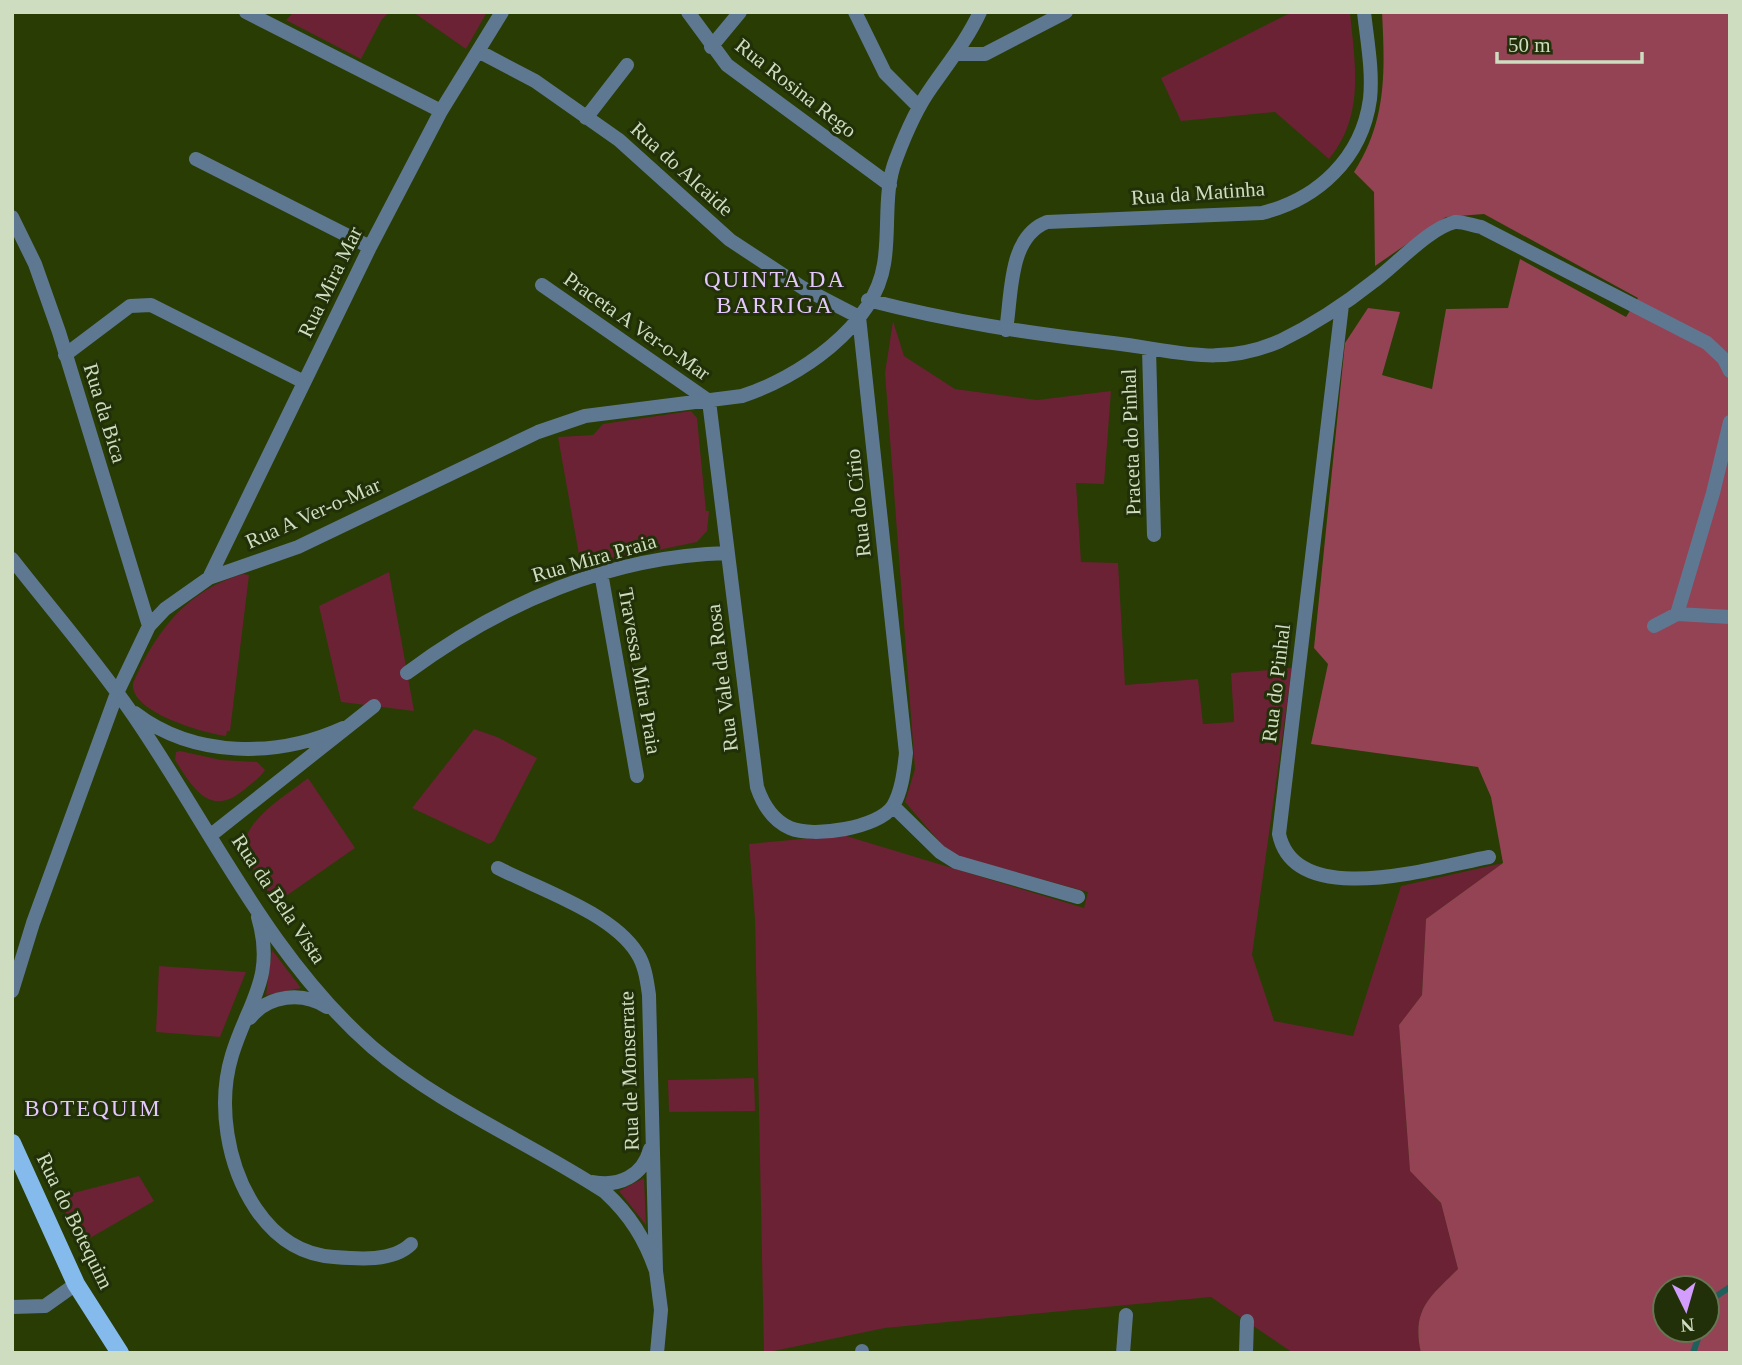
<svg xmlns="http://www.w3.org/2000/svg" width="1742" height="1365" viewBox="0 0 1742 1365" font-family="'Times New Roman',serif">
  <style>
    .green { fill: #6b2234 }
    .forest { fill: #934354; fill-rule: evenodd }
    .lines { fill: none; stroke-linecap: round; stroke-linejoin: round }
    .stream { stroke: #1e605b; stroke-width: 6 }
    .street { stroke: #5f7891; stroke-width: 14 }
    .primary { stroke: #85baed; stroke-width: 18 }
    .labels { text-anchor: middle; stroke-width: 6; stroke-linejoin: round; paint-order: stroke }
    .street-label { font-size: 21px; fill: #cedcc0; stroke: #213008 }
    .neighbourhood-label { font-size: 23px; letter-spacing: 2px; fill: #e4c8fe; stroke: #213008 }
  </style>
  <rect width="100%" height="100%" fill="#283c04"/>
  <path class="green" d="M 294,12 L 390,12 L 382,19 L 361,59 L 286,20 Z
    M 413,12 L 487,12 L 466,49 Z
    M 1292,12 L 1350,12 C 1355,65 1365,115 1329,159 L 1275,112 L 1181,121 L 1161,78 Z
    M 893,321 L 904,356 L 955,389 L 1037,400 L 1111,391 L 1104,484 L 1076,483 L 1081,562 L 1118,563 L 1125,685 L 1198,679 L 1203,724 L 1234,722 L 1231,673 L 1292,668 L 1252,955 L 1274,1021 L 1353,1036 L 1401,886 L 1503,863 L 1426,919 L 1422,995 L 1399,1025 L 1410,1171 L 1441,1203 L 1458,1269 C 1430,1298 1411,1309 1421,1353 L 1293,1353 L 1211,1297 L 885,1328 L 764,1353 L 755,919 L 749,844 L 843,835 L 1084,908 L 1088,892 L 950,854 L 905,802 L 915,769 L 885,373 Z
    M 691,411 L 697,418 L 706,511 L 709,511 L 707,531 L 697,542 L 581,566 L 558,437 L 593,435 L 603,424 Z
    M 389,572 L 414,711 L 341,702 L 319,606 Z
    M 243,574 L 249,575 L 230,731 L 227,731 L 226,736 C 203,733 129,712 133,683 C 156,631 187,590 243,574 Z
    M 474,729 L 497,737 L 537,758 L 494,841 L 489,844 L 412,808 Z
    M 180,751 L 221,760 L 257,762 L 265,770 C 260,778 252,783 245,789 C 210,819 193,788 175,760 L 176,752 Z
    M 308,778 L 355,848 L 276,903 C 266,889 252,873 246,856 C 236,823 286,796 308,778 Z
    M 272,950 L 301,988 L 266,995 Z
    M 159,966 L 246,972 L 220,1037 L 156,1032 Z
    M 754,1078 L 755,1111 L 669,1112 L 668,1080 Z
    M 139,1176 L 154,1201 L 85,1241 L 73,1219 L 69,1220 L 58,1197 Z
    M 644,1178 L 646,1225 L 619,1191 Z"/>
  <path class="forest" d="M 1382,12 L 1730,12 L 1730,1353 L 1421,1353 C 1411,1309 1430,1297 1458,1269 L 1441,1203 L 1410,1171 L 1399,1025 L 1422,995 L 1426,919 L 1503,863 L 1491,797 L 1478,767 L 1311,744 L 1328,664 L 1314,648 L 1345,343 L 1368,308 L 1400,312 L 1382,375 L 1432,389 L 1446,309 L 1508,308 L 1520,259 L 1626,317 L 1638,298 L 1484,214 L 1446,217 L 1375,266 L 1374,192 L 1354,172 C 1387,120 1385,72 1382,12 ZM 1665,1288 L 1707,1288 L 1707,1330 L 1665,1330 Z"/>
  <g class="lines">
    <path class="stream" d="M 1707,1313 L 1712,1299 L 1730,1287
      M 1693,1353 L 1701,1330"/>
    <path class="street" d="M 246,12 L 441,111
      M 688,12 L 727,65 L 890,185
      M 855,12 L 885,73 L 919,107
      M 711,47 L 740,12
      M 478,51 L 535,81 L 619,140 L 730,240 L 803,288 L 859,317
      M 957,54 L 985,54 L 1066,12
      M 586,118 L 627,65
      M 196,159 L 370,247
      M 12,217 L 35,264 L 59,332 L 149,626
      M 542,285 L 709,401 L 757,787 C 763,805 772,820 790,828 C 813,838 879,828 893,806 C 902,791 904,770 906,753 L 859,317
      M 868,300 C 953,322 1027,333 1113,343 C 1175,350 1219,368 1280,341 C 1313,325 1345,304 1374,281 C 1396,265 1429,228 1455,222 C 1462,221 1473,226 1481,227 L 1707,343 L 1724,359 L 1730,371
      M 1342,305 L 1279,834 C 1295,911 1435,867 1489,857
      M 1006,330 C 1012,294 1008,237 1047,222 L 1262,213 C 1318,199 1362,158 1370,99 C 1373,71 1367,40 1364,12
      M 1149,349 L 1154,535
      M 65,355 L 130,306 L 151,305 L 304,382
      M 1730,422 L 1713,493 L 1677,614 L 1730,617
      M 12,559 C 51,609 93,657 129,709 C 208,822 267,955 372,1047 C 442,1107 529,1142 605,1192 C 630,1215 645,1239 656,1271
      M 601,573 L 637,776
      M 209,578 L 370,247 L 441,111 L 502,12
      M 1654,626 L 1677,614
      M 407,673 C 501,603 610,556 728,553
      M 135,713 C 194,758 277,758 343,728
      M 893,806 L 940,852 L 956,862 L 1078,897
      M 211,835 L 374,706
      M 498,868 C 539,889 612,913 637,953 C 645,965 647,981 649,995 L 656,1271 L 661,1310 L 657,1353
      M 258,917 C 276,978 248,1002 232,1055 C 217,1104 227,1166 256,1209 C 275,1237 300,1255 334,1257 C 358,1259 393,1262 411,1244
      M 12,991 L 33,923 L 117,693 L 149,626 L 165,609 L 209,578 L 298,547 L 538,432 L 585,416 L 742,396 C 798,378 874,327 884,264 C 890,230 883,191 896,159 C 905,135 916,109 931,88 C 949,62 967,40 980,12
      M 250,1018 C 268,995 302,991 327,1007
      M 593,1182 C 619,1187 643,1176 650,1149
      M 12,1307 L 45,1306 L 76,1284
      M 862,1351 L 862,1353
      M 1123,1353 L 1126,1315
      M 1246,1353 L 1247,1321"/>
    <path class="primary" d="M 12,1143 L 76,1284 L 120,1353"/>
  </g>
  <g class="labels">
    <g class="street-label">
      <text transform="translate(796 88) rotate(38)" y="7">Rua Rosina Rego</text>
      <text transform="translate(682 169) rotate(42)" y="7">Rua do Alcaide</text>
      <text transform="translate(1198 193) rotate(-4)" y="7">Rua da Matinha</text>
      <text transform="translate(330 282) rotate(-64)" y="7">Rua Mira Mar</text>
      <text transform="translate(637 326) rotate(35)" y="7">Praceta A Ver-o-Mar</text>
      <text transform="translate(105 413) rotate(73)" y="7">Rua da Bica</text>
      <text transform="translate(1131 442) rotate(-92)" y="7">Praceta do Pinhal</text>
      <text transform="translate(858 503) rotate(-96)" y="7">Rua do Círio</text>
      <text transform="translate(313 513) rotate(-24)" y="7">Rua A Ver-o-Mar</text>
      <text transform="translate(594 558) rotate(-16)" y="7">Rua Mira Praia</text>
      <text transform="translate(640 671) rotate(80)" y="7">Travessa Mira Praia</text>
      <text transform="translate(722 678) rotate(-97)" y="7">Rua Vale da Rosa</text>
      <text transform="translate(1276 683) rotate(-83)" y="7">Rua do Pinhal</text>
      <text transform="translate(279 899) rotate(56)" y="7">Rua da Bela Vista</text>
      <text transform="translate(629 1071) rotate(-92)" y="7">Rua de Monserrate</text>
      <text transform="translate(75 1221) rotate(64)" y="7">Rua do Botequim</text>
    </g>
    <g class="neighbourhood-label">
      <text x="775" y="287">QUINTA DA<tspan x="775" dy="26">BARRIGA</tspan></text>
      <text x="93" y="1116">BOTEQUIM</text>
    </g>
  </g>
  <rect width="1742" height="1365" fill="none" stroke="#cedcc0" stroke-width="28"/>
  <g transform="translate(1686 1309) rotate(175)"><circle r="33" fill="#213008" stroke="#667552" stroke-width="2"/>
  <path d="M0-5L12 26L0 18L-12 26Z" fill="#d29dfd"/>
  <text y="-10" font-size="19" font-weight="bold" text-anchor="middle" fill="#cedcc0">N</text>
  </g>
  <path d="M1497 52v10h145v-10" fill="none" stroke="#cedcc0" stroke-width="3.5"/>
  <text x="1508" y="52" font-size="21" fill="#cedcc0" stroke="#213008" stroke-width="5" paint-order="stroke">50 m</text>
</svg>
